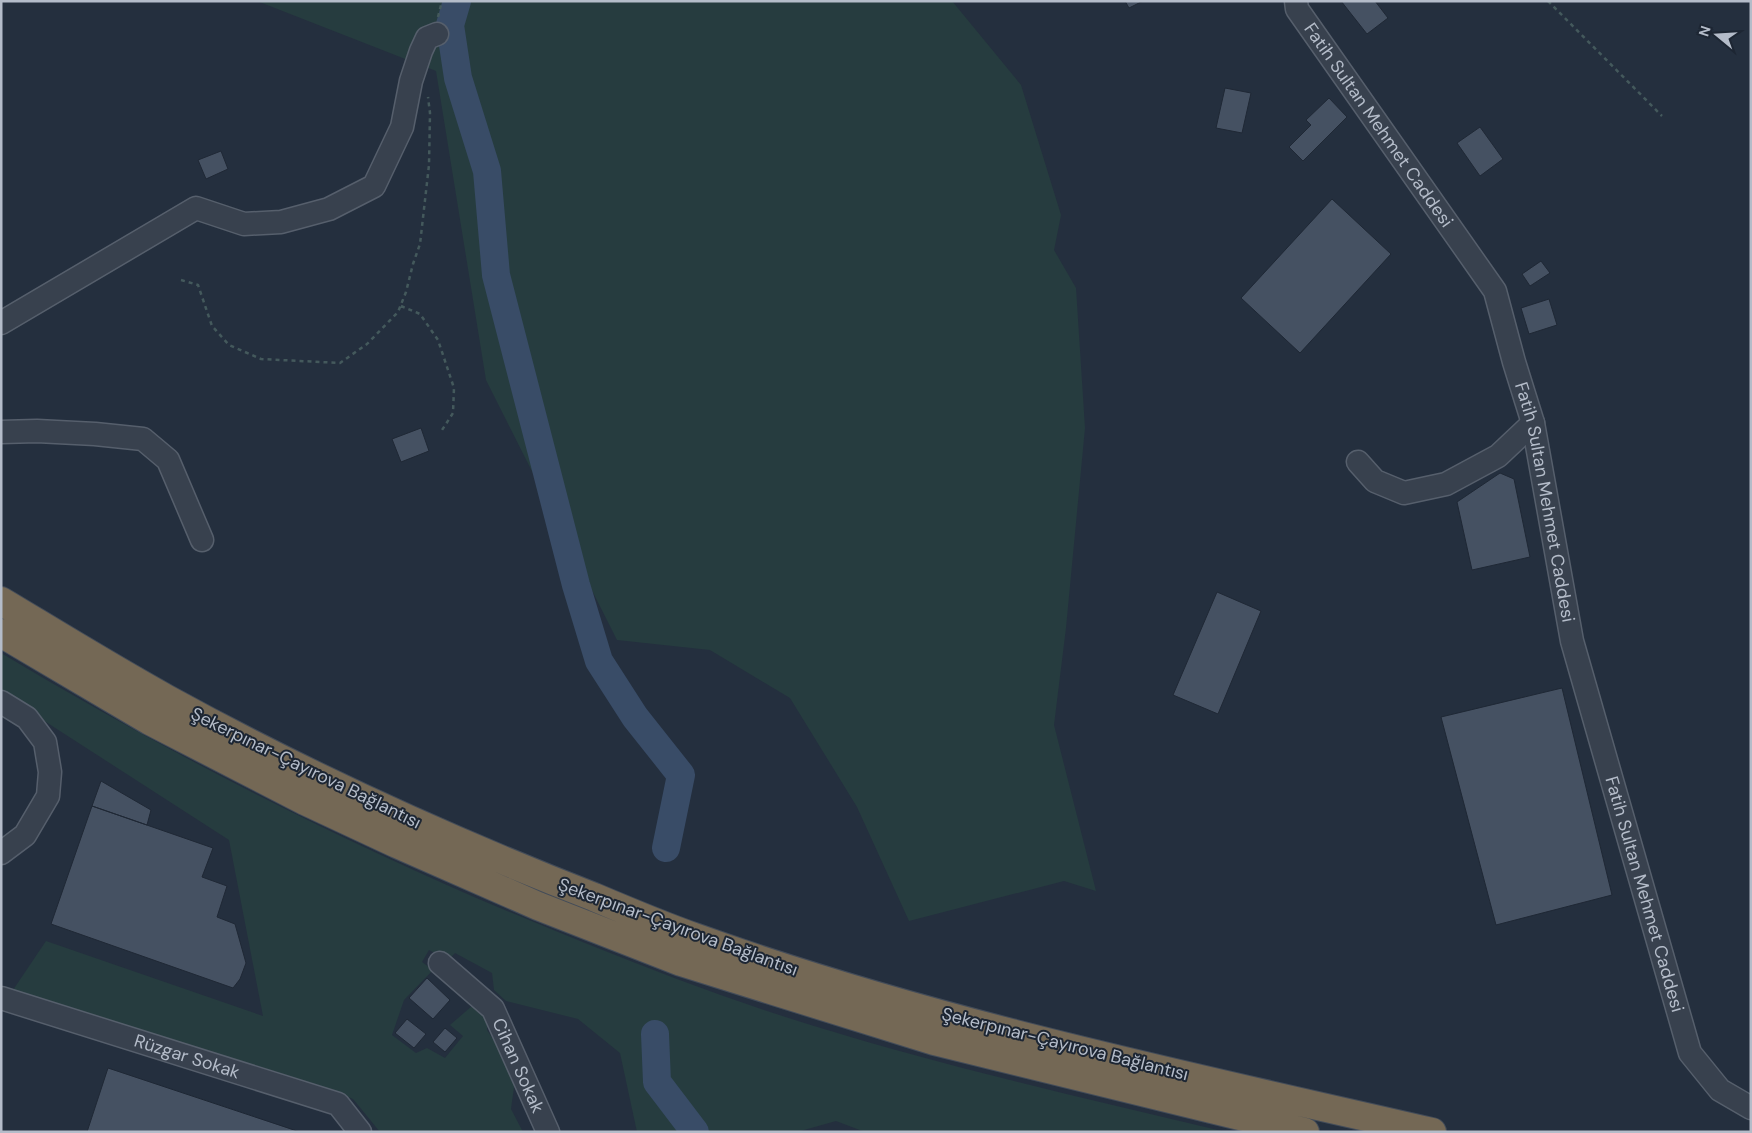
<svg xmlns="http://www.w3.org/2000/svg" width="1752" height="1133" viewBox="0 0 1752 1133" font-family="'DM Sans',sans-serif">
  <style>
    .green { fill: #263c3f }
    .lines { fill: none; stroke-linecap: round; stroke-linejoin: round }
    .river { stroke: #394c67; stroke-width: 28 }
    .building { fill: #455162; stroke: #1f2835 }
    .minor-casing { stroke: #565f6c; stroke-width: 25 }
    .highway-casing { stroke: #434c59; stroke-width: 30 }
    .path { stroke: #44595c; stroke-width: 2.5; stroke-dasharray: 4 4; stroke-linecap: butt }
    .minor { stroke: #38414e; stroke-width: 22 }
    .highway { stroke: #746855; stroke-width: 28 }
    .labels { text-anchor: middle; stroke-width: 4; stroke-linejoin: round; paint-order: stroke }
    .street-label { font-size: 18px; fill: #b4bcc9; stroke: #1d2633 }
  </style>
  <rect width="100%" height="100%" fill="#242f3e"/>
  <path class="green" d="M 257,1 L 952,1 L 1021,85 L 1061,215 L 1054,250 L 1076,288 L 1085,428 L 1066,628 L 1054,725 L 1096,891 L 1064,881 L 909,921 L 857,807 L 790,698 L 710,650 L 617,640 L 486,380 L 436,71 Z
    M 1,653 C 189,766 386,864 590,945 C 647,968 705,990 764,1010 C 915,1060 1071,1095 1226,1132 L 865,1132 L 836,1121 L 797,1132 L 637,1132 L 620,1053 L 578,1019 L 506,1001 L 494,990 L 492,973 L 455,953 L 448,960 L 429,950 L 422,962 L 433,970 L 404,1000 L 392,1035 L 416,1053 L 427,1048 L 445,1058 L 463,1036 L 450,1025 L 472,1006 L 487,1017 L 487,1030 L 512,1067 L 515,1080 L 511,1109 L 523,1132 L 380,1132 L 353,1099 L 321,1086 L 13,990 L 46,941 L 263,1016 L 229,840 L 1,693 Z"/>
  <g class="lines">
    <path class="river" d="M 457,1 L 450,25 L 458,78 L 487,171 L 496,275 L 576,585 L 599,661 L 635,717 L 681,775 L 666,848
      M 655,1034 L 657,1082 L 695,1132"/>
  </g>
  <path class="building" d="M 1125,1 L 1143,1 L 1129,8 Z
    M 1341,1 L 1375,1 L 1388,18 L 1367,34 Z
    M 1225,88 L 1251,93 L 1242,133 L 1216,128 Z
    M 1329,98 L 1347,117 L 1303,161 L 1289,147 L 1311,125 L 1306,120 Z
    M 1480,127 L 1503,159 L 1480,176 L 1457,143 Z
    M 221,151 L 228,169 L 206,179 L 198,160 Z
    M 1332,199 L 1391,254 L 1300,353 L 1241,298 Z
    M 1541,261 L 1550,273 L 1530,286 L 1522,274 Z
    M 1549,299 L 1557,325 L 1529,334 L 1521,308 Z
    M 421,428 L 429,451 L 401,462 L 392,439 Z
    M 1500,473 L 1514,479 L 1530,557 L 1472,570 L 1457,502 Z
    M 1217,592 L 1261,611 L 1218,714 L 1173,695 Z
    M 1562,688 L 1612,895 L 1496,925 L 1441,717 Z
    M 101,781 L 151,810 L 147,825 L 92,806 Z
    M 92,806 L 213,848 L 202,877 L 227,886 L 217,917 L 235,924 L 246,963 L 240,979 L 233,988 L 51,924 Z
    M 427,978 L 450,1000 L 433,1019 L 409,998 Z
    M 407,1019 L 426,1034 L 414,1048 L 395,1033 Z
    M 445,1028 L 457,1038 L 445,1052 L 433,1042 Z
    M 108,1068 L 300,1132 L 87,1132 Z"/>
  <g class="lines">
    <g class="minor-casing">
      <g id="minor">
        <path id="s1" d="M 1296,1 L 1297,9 L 1495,291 L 1514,362 L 1533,423 L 1572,641 L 1690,1053 L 1720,1090 L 1751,1108"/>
        <path d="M 1,323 L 196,208 L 244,224 L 281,222 L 329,209 L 374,186 L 402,127 L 411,81 L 421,51 L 427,38 L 437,34"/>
        <path d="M 1,432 L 37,431 L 95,434 L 143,439 L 168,460 L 202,540"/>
        <path d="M 1358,462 L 1375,481 L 1404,493 L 1446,484 L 1498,456 L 1533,423"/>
        <path d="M 1,702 L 27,718 L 45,742 L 50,772 L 48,796 L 25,835 L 1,853"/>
        <path id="s2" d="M 440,963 L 493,1009 L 548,1132"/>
        <path id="s3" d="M 1,998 L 338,1104 L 360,1132"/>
      </g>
    </g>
    <g class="highway-casing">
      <path id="highway" d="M 1,601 C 56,634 111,668 167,699 C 305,775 448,840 594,897 C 627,911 660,925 694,937 C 934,1023 1184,1075 1432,1132
        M 1,633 L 150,721 L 305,801 L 397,844 L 538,906 L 681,962 L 934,1041 L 1305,1132"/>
    </g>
    <path class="path" d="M 1548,1 L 1662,116
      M 438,17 L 442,1
      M 181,280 L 198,285 L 212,326 L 229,345 L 261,359 L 340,363 L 367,344 L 398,312 L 406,292 L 413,264 L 420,244 L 429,165 L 430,113 L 428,97
      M 401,306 L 420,314 L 438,340 L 454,388 L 453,413 L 442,430"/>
    <use href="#minor" class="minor"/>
    <use href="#highway" class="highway"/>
  </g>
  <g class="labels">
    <g class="street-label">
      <text dy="6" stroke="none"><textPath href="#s1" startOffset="150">Fatih Sultan Mehmet Caddesi</textPath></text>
      <text dy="6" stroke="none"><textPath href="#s1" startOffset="570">Fatih Sultan Mehmet Caddesi</textPath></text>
      <text transform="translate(306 768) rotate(26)" y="6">Şekerpınar-Çayırova Bağlantısı</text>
      <text dy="6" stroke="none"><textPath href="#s1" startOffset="975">Fatih Sultan Mehmet Caddesi</textPath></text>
      <text transform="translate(678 927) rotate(20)" y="6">Şekerpınar-Çayırova Bağlantısı</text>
      <text transform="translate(1065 1044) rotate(14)" y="6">Şekerpınar-Çayırova Bağlantısı</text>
      <text dy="6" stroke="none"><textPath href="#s3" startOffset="195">Rüzgar Sokak</textPath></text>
      <text dy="6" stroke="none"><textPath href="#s2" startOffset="132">Cihan Sokak</textPath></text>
    </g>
  </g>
  <rect width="1752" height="1133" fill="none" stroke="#b4bcc9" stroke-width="5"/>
  <g transform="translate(1717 35) rotate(288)" stroke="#1d2633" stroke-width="4" paint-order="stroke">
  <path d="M0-4L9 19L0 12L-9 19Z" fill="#b4bcc9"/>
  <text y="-8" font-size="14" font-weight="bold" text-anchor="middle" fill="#b4bcc9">N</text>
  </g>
</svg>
